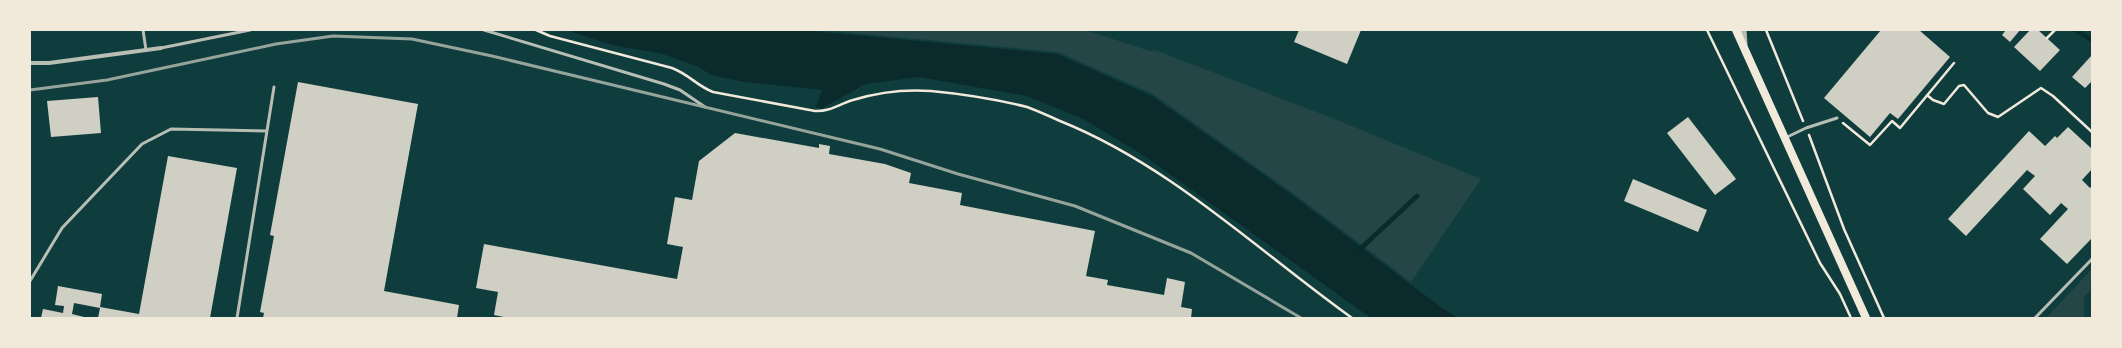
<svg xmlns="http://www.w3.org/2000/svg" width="2122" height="348" viewBox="0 0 2122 348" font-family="Merriweather,serif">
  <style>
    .green { fill: #244646 }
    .water { fill: #0a2a2b }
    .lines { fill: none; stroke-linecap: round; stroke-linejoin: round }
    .stream { stroke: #0a2a2b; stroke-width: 4.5 }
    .building { fill: #cfcfc3 }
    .path { stroke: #f1e9da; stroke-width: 2.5 }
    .service { stroke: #b8beb3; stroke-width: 3 }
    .minor { stroke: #b8beb3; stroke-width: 4 }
    .tertiary { stroke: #b8beb3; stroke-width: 7 }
    .secondary { stroke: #f1e9da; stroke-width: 8 }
    .rail { stroke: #97a49c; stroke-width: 3 }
  </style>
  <rect width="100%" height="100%" fill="#0f3d3e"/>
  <path class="green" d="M 820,30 L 1085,30 L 1150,51 L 1155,50 L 1332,118 L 1481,179 L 1411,282 L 1293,193 L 1153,94 L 1058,52 Z
    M 2092,269 L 2092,288 L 2084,297 L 2084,318 L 2046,318 Z"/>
  <path class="water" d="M 566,30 L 801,30 L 1057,54 L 1152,96 L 1292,195 L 1442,308 L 1458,318 L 1371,318 L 1143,155 L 1083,119 L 1027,96 L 919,77 L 865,84 L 821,109 L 816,107 L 822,90 L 744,82 L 711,75 L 699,67 L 663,54 L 612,45 Z"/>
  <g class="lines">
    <path class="stream" d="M 2075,30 L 2092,40
      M 1358,251 L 1417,196"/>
  </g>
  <path class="building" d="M 1299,30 L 1361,30 L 1347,64 L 1294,42 Z
    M 1881,30 L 1919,30 L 1950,57 L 1898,119 L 1890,113 L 1870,137 L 1824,98 Z
    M 2006,30 L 2020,30 L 2010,42 L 2002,35 Z
    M 2030,30 L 2038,30 L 2060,50 L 2040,71 L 2014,47 Z
    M 2092,55 L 2092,81 L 2085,88 L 2072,77 Z
    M 298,82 L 418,104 L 384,291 L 459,305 L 457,318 L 263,318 L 264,313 L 260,312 L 274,236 L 270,235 Z
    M 98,97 L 101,133 L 51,137 L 47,101 Z
    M 1688,117 L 1736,179 L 1715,195 L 1667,133 Z
    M 2068,127 L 2092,149 L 2092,169 L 2082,180 L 2090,188 L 2092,186 L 2092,238 L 2067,264 L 2040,239 L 2068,209 L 2061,203 L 2050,215 L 2023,189 L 2035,176 L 2027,170 L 1966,236 L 1948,219 L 2029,131 L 2045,146 L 2055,136 L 2057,138 Z
    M 735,133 L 819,148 L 819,144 L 830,146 L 829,154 L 885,164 L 911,173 L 909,183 L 962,193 L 960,205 L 1095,231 L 1086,276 L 1108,280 L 1107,285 L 1164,295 L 1167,278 L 1185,282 L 1181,307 L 1192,309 L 1191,318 L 509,318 L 494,315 L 498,292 L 476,288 L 484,244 L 677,279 L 683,247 L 667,244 L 675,197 L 692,200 L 699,161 Z
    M 168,156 L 237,168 L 210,318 L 98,318 L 100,308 L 74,303 L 72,314 L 88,318 L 41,318 L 43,309 L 63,313 L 64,306 L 55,305 L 58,286 L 102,294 L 100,307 L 139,314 Z
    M 1633,179 L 1707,210 L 1698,232 L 1624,201 Z"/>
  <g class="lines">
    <path class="path" d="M 536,30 L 550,36 L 672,68 C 690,75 697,86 713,92 L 815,111 C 830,112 839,104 853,100 C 879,92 903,89 931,91 C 963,94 995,99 1027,107 C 1038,111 1049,116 1060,121 C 1170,165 1257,250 1352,318
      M 1707,30 L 1820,263 L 1840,294 L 1851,318
      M 1766,30 L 1803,121
      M 2047,38 L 2055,30
      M 1927,95 L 1933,100 L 1944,104 L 1959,86 L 1964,85 L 1988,113 L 1998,117 L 2041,88 L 2053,96 L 2092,132
      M 1843,123 L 1870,145 L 1892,121 L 1900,128 L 1954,63
      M 1809,135 L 1844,229 L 1884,318"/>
    <path class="service" d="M 143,30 L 146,50
      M 484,30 L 664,84 L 680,90 L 705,107
      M 161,48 L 250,30
      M 1785,138 L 1806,128 L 1837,118
      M 30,281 L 62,228 L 142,144 L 171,129 L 267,131
      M 237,318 L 274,87
      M 2035,318 L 2092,259"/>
    <path class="minor" d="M 30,63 L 49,63 L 161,48"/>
    <path class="tertiary" d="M 1743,30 L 1744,44"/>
    <path class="secondary" d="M 1736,30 L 1866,318"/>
    <path class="rail" d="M 30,90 L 107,80 L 276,44 L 333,36 L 412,39 L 492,56 L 880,149 L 958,174 L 1075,206 L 1191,253 L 1301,318"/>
  </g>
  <rect width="2122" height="348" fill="none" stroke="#f1e9da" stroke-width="62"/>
</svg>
